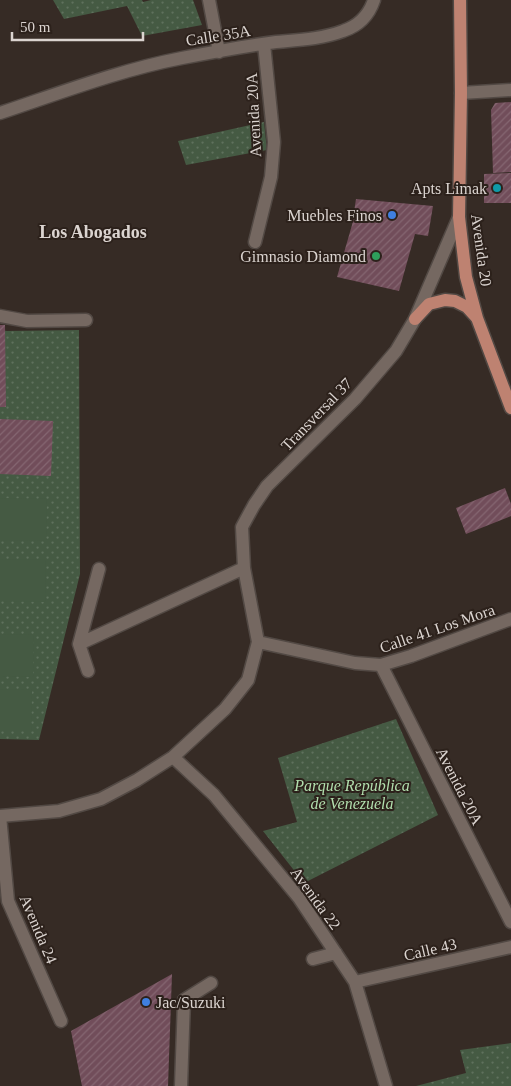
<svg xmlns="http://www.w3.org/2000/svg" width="511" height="1086" viewBox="0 0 511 1086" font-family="Georgia,serif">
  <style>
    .green { fill: url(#green-dots) }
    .pitch { fill: #455a43 }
    .building { fill: url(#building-hatch) }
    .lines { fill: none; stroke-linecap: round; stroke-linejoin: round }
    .minor-casing { stroke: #524944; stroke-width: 15 }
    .major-casing { stroke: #524944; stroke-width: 15 }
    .minor { stroke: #756861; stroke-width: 12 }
    .major { stroke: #be8271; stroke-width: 12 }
    .culture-dot { fill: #0f9aa8; stroke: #2c211b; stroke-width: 2 }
    .shop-dot { fill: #3f7fe0; stroke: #2c211b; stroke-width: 2 }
    .leisure-dot { fill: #2e9e5b; stroke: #2c211b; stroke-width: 2 }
    .labels { text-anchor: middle; stroke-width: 4; stroke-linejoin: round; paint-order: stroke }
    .street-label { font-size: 16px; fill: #dbd4d0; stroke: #2c211b }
    .poi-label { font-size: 16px; fill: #dbd4d0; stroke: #2c211b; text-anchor: end }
    .park-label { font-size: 16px; font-style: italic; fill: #b1dead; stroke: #2c211b }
    .neighbourhood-label { font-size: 18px; font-weight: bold; fill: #dbd4d0; stroke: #2c211b }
  </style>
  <defs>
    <pattern id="green-dots" width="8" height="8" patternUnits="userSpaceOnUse" patternTransform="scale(1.25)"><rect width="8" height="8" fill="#455a43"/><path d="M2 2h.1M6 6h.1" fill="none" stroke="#5f715d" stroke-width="1.8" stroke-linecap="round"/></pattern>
    <pattern id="building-hatch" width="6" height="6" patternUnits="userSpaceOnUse" patternTransform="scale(1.25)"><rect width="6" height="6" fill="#714d5a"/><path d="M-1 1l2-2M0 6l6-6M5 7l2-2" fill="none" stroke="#856671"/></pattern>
  </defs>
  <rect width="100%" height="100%" fill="#362b25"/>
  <path class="green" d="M 53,0 L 142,0 L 143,2 L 151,0 L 193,0 L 202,25 L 142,36 L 127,6 L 64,19 Z
    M 264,122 L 267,150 L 186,165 L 178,141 Z
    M 0,330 L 7,331 L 79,330 L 80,574 L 39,740 L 0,739 Z
    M 396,719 L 438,815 L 304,883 L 263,831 L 297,822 L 278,758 Z
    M 511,1043 L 511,1086 L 416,1086 L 466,1073 L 460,1050 Z"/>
  <path class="pitch" d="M 0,498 L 47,499 L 46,541 L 0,540 Z
    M 0,559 L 46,560 L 45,602 L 0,601 Z
    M 0,634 L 34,635 L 33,677 L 0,676 Z
    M 0,689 L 32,690 L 31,731 L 0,731 Z"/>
  <path class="building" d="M 511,102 L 511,172 L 493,173 L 491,110 L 495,103 Z
    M 511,173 L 511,203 L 484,203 L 484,174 Z
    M 356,199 L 433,206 L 428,236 L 415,234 L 399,291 L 337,277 L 352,225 Z
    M 0,325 L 5,325 L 6,407 L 0,407 Z
    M 0,419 L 53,421 L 51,476 L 0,474 Z
    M 505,488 L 511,504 L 511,516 L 466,534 L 456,508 Z
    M 172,974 L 168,1086 L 82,1086 L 71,1031 Z"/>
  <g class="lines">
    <g class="minor-casing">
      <path id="minor" d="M 209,0 L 219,52
        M 461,93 L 511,90
        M 0,113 C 60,93 120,70 182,58 C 213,52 245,46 276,42 C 298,40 322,39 343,31 C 358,26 369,15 374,0
        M 255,242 L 271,177 L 274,142 L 264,44
        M 0,316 L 27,321 L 86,320
        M 99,569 L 79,644 L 244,568
        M 258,642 L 355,663 L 381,665 L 411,656 L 511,619
        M 79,644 L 88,671
        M 381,665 L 511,922
        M 173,757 L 214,795 L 299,898 L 355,982 L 386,1086
        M 0,816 L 59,811 L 101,799 L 137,780 L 173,757 L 225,709 L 248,680 L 258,642 L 244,568 L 242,527 L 254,505 L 267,486 L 355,399 L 396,351 L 415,319 L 459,217
        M 0,816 L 8,901 L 61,1021
        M 313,959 L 336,953
        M 355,982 L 511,947
        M 181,1086 L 184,1000 L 211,983"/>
    </g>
    <g class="major-casing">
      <path id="major" d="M 460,0 L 461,93 L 459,217 L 466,277 L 477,318 L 511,408
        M 415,319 L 429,304 L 445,300 L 455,301 L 467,307 L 477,318"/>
    </g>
    <use href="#minor" class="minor"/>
    <use href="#major" class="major"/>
  </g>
  <circle class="culture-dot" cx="497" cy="188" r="5"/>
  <g class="shop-dot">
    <circle cx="392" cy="215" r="5"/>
    <circle cx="146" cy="1002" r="5"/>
  </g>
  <circle class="leisure-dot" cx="376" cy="256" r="5"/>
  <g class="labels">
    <g class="street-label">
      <text transform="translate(218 35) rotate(-9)" y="6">Calle 35A</text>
      <text transform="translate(253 115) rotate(-93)" y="6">Avenida 20A</text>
      <text transform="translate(482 250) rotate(82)" y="6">Avenida 20</text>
      <text transform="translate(316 414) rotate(-46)" y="6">Transversal 37</text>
      <text transform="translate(437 628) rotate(-19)" y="6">Calle 41 Los Mora</text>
      <text transform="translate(460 786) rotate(63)" y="6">Avenida 20A</text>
      <text transform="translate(316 898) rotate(54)" y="6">Avenida 22</text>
      <text transform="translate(39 929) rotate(67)" y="6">Avenida 24</text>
      <text transform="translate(430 949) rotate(-13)" y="6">Calle 43</text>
    </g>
    <g class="poi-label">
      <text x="487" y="194">Apts Limak</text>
      <text x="382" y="221">Muebles Finos</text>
      <text x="366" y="262">Gimnasio Diamond</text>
      <text x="156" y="1008" text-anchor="start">Jac/Suzuki</text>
    </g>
    <g class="park-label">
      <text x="352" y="791">Parque República<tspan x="352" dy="18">de Venezuela</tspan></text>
    </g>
    <g class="neighbourhood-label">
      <text x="93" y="238">Los Abogados</text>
    </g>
  </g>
  <path d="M12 32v8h131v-8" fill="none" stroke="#dbd4d0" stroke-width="2.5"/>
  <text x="20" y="32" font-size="15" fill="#dbd4d0" stroke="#2c211b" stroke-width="4" paint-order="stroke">50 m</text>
</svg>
